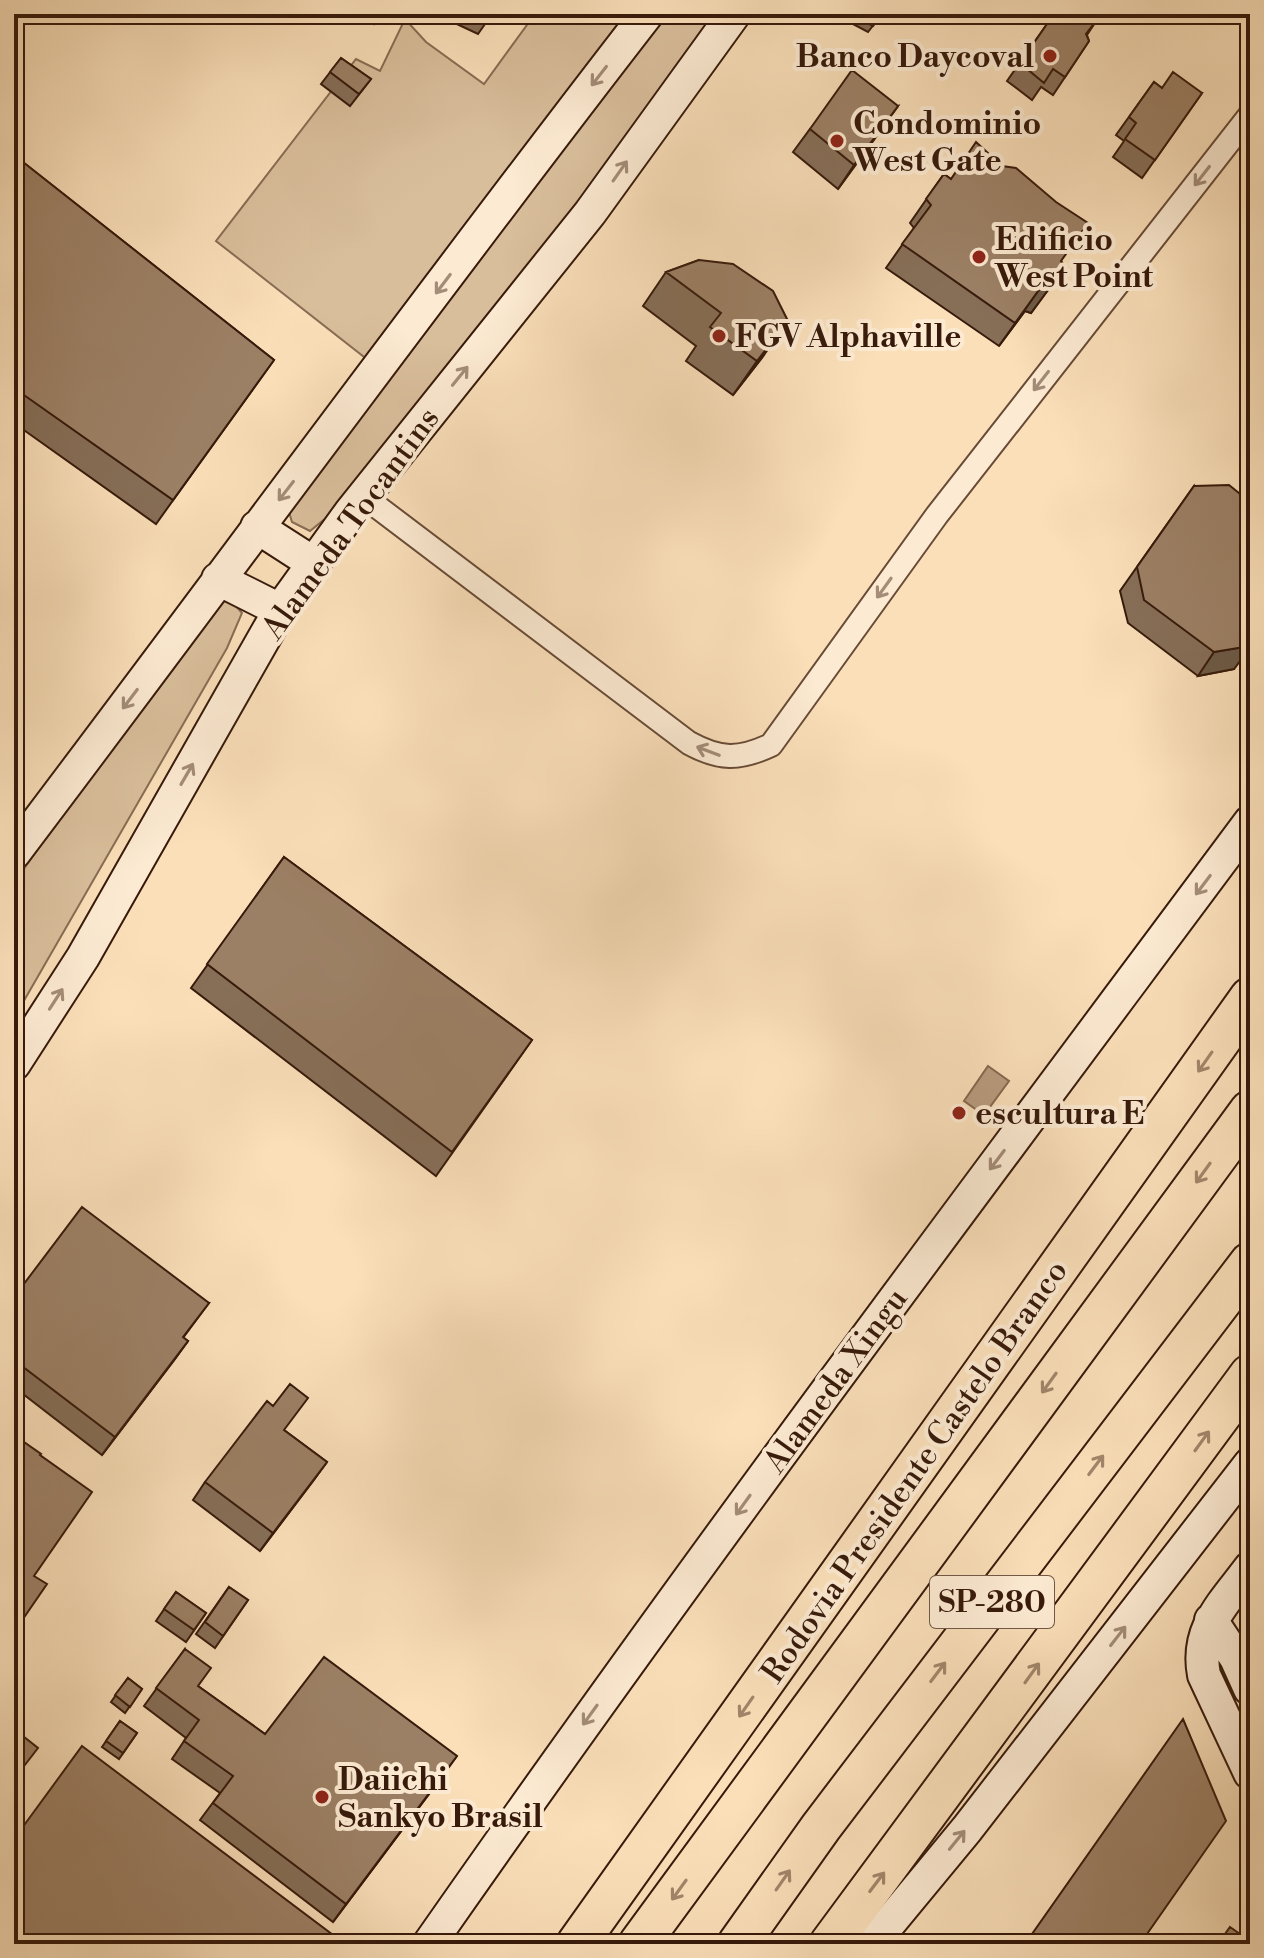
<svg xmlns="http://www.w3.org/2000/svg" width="1264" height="1958" viewBox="0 0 1264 1958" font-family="'Libre Bodoni',serif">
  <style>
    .green { fill: #d9be9b; stroke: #886c53; stroke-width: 2 }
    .water { fill: #b89c7e; stroke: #846850; stroke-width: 2 }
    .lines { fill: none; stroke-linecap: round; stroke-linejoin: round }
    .street-casing { stroke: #684b36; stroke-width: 26 }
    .secondary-casing { stroke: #371a0b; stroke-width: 36 }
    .highway-casing { stroke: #371a0b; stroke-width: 44 }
    .street { stroke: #fcead2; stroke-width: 22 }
    .secondary { stroke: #fcead2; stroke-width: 32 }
    .highway { stroke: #fadfb9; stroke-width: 40 }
    .wall { fill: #866e57; stroke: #371a0b; stroke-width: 2 }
    .shaded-wall { fill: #6d5a47; stroke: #371a0b; stroke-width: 2 }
    .building { fill: #9c8065; stroke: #371a0b; stroke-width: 2 }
    .oneway { stroke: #a38c78 }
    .oneway2 { stroke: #a2866b }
    .poi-dot { fill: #8f2418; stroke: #fcead2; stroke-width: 3 }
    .labels { text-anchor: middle; stroke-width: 8; stroke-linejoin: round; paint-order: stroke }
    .shield { fill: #fcead2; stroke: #725847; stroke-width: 2 }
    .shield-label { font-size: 30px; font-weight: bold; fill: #371a0b }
    .poi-label { font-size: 32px; font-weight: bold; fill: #371a0b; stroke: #fcead2; text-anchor: start }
    .street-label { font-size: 32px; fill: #371a0b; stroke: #fcead2 }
  </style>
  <rect width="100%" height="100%" fill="#fadfb9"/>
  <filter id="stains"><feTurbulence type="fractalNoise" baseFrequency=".0025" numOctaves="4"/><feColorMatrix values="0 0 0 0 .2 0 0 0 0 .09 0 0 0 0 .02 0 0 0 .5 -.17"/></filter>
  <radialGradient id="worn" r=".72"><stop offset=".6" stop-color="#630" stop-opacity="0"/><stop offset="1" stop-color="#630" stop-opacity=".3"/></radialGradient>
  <path class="green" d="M 535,14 L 628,14 L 368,360 L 216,241 L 356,59 L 380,71 L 405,19 L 426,42 L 484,84 Z
    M 661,14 L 723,14 L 632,141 L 337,509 L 310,531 L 292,522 L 289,512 Z
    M 221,589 L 242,613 L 227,648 L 14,1018 L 14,883 Z"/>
  <path class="water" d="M 988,1066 L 1009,1081 L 984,1115 L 964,1101 Z"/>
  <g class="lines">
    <g class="street-casing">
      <path id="street" d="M 363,496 L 689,743 C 720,760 739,760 771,745 L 937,515 L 1250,115"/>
    </g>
    <g class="secondary-casing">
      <path id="secondary" d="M 257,527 L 313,563
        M 218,579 L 280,610
        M 14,853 C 225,574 432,291 647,14
        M 14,1064 L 83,957 L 280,610 L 350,513 L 590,213 L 734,14
        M 1250,1568 C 1224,1603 1195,1629 1204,1675 L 1250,1773
        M 1211,1620 L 1236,1658 L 1250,1689
        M 429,1944 C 694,1564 973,1194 1250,822
        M 872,1944 L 967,1829 L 1250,1464"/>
    </g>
    <g class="highway-casing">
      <path id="highway" d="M 577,1944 L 1250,998
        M 639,1944 L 1250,1111
        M 738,1944 L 821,1827 L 1250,1263
        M 830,1944 L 1250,1375"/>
    </g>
    <use href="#street" class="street"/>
    <use href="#secondary" class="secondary"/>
    <use href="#highway" class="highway"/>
  </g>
  <path class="wall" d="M 360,14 L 381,14 L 374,24 Z
    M 449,14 L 492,14 L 478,34 L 446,19 Z
    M 834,14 L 882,14 L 868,32 Z
    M 1054,14 L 1099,17 L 1087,35 L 1089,41 L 1053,95 L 1041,87 L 1032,100 L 1007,81 Z
    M 341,58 L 371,79 L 350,106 L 321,84 Z
    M 1154,82 L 1162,88 L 1202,93 L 1142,178 L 1113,157 L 1124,141 L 1116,135 Z
    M 898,106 L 838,189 L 793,152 L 810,129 Z
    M 14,155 L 274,360 L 156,524 L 14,423 Z
    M 944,174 L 1061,261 L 1065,267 L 1031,313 L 1025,311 L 999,346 L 886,268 L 914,228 L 910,223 Z
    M 699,260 L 764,355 L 733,395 L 686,361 L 696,346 L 643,306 L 666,272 Z
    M 1194,486 L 1234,669 L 1198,676 L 1128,623 L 1120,591 Z
    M 284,857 L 532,1040 L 436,1176 L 191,988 Z
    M 14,1297 L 209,1303 L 183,1338 L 188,1341 L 175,1359 L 102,1455 L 14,1387 Z
    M 284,1430 L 327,1462 L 260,1551 L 193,1500 L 205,1482 Z
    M 229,1587 L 248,1600 L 215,1648 L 196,1634 Z
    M 176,1592 L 206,1613 L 186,1642 L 156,1621 Z
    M 185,1649 L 198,1686 L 265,1734 L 444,1774 L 333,1922 L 200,1820 L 220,1793 L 172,1759 L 186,1738 L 144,1706 Z
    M 128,1678 L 142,1689 L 125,1713 L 111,1702 Z
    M 120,1721 L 137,1733 L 119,1759 L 102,1747 Z"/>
  <path class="shaded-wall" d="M 898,106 L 882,129 L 838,189 L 854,165 Z
    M 1065,267 L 1031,313 L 1025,311 L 999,346 L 1041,287 Z
    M 788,321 L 764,355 L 733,395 L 757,361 Z
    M 1250,646 L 1250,648 L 1234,669 L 1198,676 L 1214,652 Z
    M 188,1341 L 175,1359 L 102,1455 L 115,1437 Z
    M 327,1462 L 314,1480 L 260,1551 L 273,1533 Z
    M 457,1756 L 444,1774 L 333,1922 L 346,1904 Z"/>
  <path class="building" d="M 850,14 L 882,14 L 873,26 Z
    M 1054,14 L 1095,14 L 1099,17 L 1086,34 L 1089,41 L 1065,77 L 1053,69 L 1044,83 L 1020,63 Z
    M 341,58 L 371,79 L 359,94 L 330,72 Z
    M 852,70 L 898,106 L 854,165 L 810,129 Z
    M 1173,72 L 1202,93 L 1155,160 L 1125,139 L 1136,123 L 1129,117 L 1154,82 L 1162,88 Z
    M 976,142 L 1002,166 L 1016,168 L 1056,202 L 1088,223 L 1061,261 L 1065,267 L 1048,290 L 1041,287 L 1015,323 L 902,244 L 931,205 L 926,199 L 944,174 L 951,179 Z
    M 14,155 L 274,360 L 173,500 L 14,388 Z
    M 699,260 L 733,264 L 773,291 L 788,321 L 757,361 L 710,327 L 721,313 L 666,272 Z
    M 1229,485 L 1250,502 L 1250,646 L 1214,652 L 1144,600 L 1137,567 L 1194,486 Z
    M 284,857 L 532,1040 L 452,1152 L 207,964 Z
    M 82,1207 L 209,1303 L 183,1337 L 188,1341 L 115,1437 L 14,1360 L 14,1297 Z
    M 290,1384 L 308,1398 L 284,1430 L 327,1462 L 273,1533 L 205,1482 L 267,1401 L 273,1406 Z
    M 14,1435 L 41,1454 L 40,1455 L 92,1492 L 34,1576 L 47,1584 L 14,1632 Z
    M 229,1587 L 248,1600 L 223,1636 L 205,1622 Z
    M 176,1592 L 206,1613 L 194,1630 L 164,1609 Z
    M 185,1649 L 211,1668 L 198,1686 L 265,1734 L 324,1657 L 457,1756 L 346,1904 L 213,1803 L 233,1776 L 184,1741 L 199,1720 L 156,1688 Z
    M 128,1678 L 142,1689 L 130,1707 L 115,1695 Z
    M 1183,1719 L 1226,1821 L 1140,1944 L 1025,1944 Z
    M 120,1721 L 137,1733 L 123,1753 L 106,1741 Z
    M 14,1729 L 38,1748 L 14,1779 Z
    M 82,1746 L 333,1935 L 326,1944 L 14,1944 L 14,1839 Z
    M 1230,1927 L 1250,1941 L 1250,1944 L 1218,1944 Z"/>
  <defs><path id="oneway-shaft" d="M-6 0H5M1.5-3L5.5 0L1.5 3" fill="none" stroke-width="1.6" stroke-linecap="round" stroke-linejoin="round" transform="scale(2)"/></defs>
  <g class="oneway">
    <use href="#oneway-shaft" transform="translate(599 76) rotate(128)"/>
    <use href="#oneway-shaft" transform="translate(620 171) rotate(-55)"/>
    <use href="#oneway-shaft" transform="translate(1202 176) rotate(128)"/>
    <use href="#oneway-shaft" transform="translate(443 284) rotate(127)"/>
    <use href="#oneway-shaft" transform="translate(460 376) rotate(-51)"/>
    <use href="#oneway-shaft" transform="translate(1041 381) rotate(128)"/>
    <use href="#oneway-shaft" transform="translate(286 491) rotate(128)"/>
    <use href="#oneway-shaft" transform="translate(884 588) rotate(126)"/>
    <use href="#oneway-shaft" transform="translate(130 699) rotate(127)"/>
    <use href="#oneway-shaft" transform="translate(708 751) rotate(-159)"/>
    <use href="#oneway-shaft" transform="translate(187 774) rotate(-60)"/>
    <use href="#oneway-shaft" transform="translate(1203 885) rotate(127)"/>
    <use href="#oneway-shaft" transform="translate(56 999) rotate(-57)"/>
    <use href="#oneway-shaft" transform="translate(997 1160) rotate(127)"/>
    <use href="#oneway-shaft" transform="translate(743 1505) rotate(126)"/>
    <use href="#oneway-shaft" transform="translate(1118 1636) rotate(-52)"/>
    <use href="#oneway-shaft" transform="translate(590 1715) rotate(126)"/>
    <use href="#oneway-shaft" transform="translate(957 1840) rotate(-51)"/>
  </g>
  <g class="oneway2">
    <use href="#oneway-shaft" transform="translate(1205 1062) rotate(125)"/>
    <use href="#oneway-shaft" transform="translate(1203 1173) rotate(126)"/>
    <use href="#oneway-shaft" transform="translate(1049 1383) rotate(126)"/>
    <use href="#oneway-shaft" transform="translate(1202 1441) rotate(-54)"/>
    <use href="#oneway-shaft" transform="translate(1096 1465) rotate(-53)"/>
    <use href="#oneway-shaft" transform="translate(938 1672) rotate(-53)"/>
    <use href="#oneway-shaft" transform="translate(1032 1673) rotate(-54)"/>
    <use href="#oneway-shaft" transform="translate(746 1707) rotate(125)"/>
    <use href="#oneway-shaft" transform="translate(783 1880) rotate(-55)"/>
    <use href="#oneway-shaft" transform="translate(877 1882) rotate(-53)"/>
    <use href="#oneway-shaft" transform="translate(679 1890) rotate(126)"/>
  </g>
  <g class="poi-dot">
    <circle cx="1050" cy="56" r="8"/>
    <circle cx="837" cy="141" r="8"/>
    <circle cx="979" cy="257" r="8"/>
    <circle cx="719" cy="336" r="8"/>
    <circle cx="959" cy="1113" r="8"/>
    <circle cx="322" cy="1797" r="8"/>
  </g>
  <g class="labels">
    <rect class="shield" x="930" y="1576" width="124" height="52" rx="6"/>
    <g class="shield-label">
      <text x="992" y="1612">SP-280</text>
    </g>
    <g class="poi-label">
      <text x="1034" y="67" text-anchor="end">Banco Daycoval</text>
      <text x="853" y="134">Condominio<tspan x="853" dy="37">West Gate</tspan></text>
      <text x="995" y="250">Edificio<tspan x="995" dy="37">West Point</tspan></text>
      <text x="735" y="347">FGV Alphaville</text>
      <text x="975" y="1124">escultura E</text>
      <text x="338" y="1790">Daiichi<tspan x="338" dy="37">Sankyo Brasil</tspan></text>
    </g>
    <g class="street-label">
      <text transform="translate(350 523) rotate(-54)" y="11">Alameda Tocantins</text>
      <text transform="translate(835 1380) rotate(-54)" y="11">Alameda Xingu</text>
      <text transform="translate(914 1471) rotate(-55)" y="11">Rodovia Presidente Castelo Branco</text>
    </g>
  </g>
  <rect width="1264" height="1958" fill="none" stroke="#fadfb9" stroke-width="48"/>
  <rect x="16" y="16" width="1232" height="1926" fill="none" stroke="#371a0b" stroke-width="4"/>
  <rect x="24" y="24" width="1216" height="1910" fill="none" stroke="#371a0b" stroke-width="2"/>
  <rect width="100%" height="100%" filter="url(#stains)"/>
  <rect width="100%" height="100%" fill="url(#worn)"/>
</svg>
